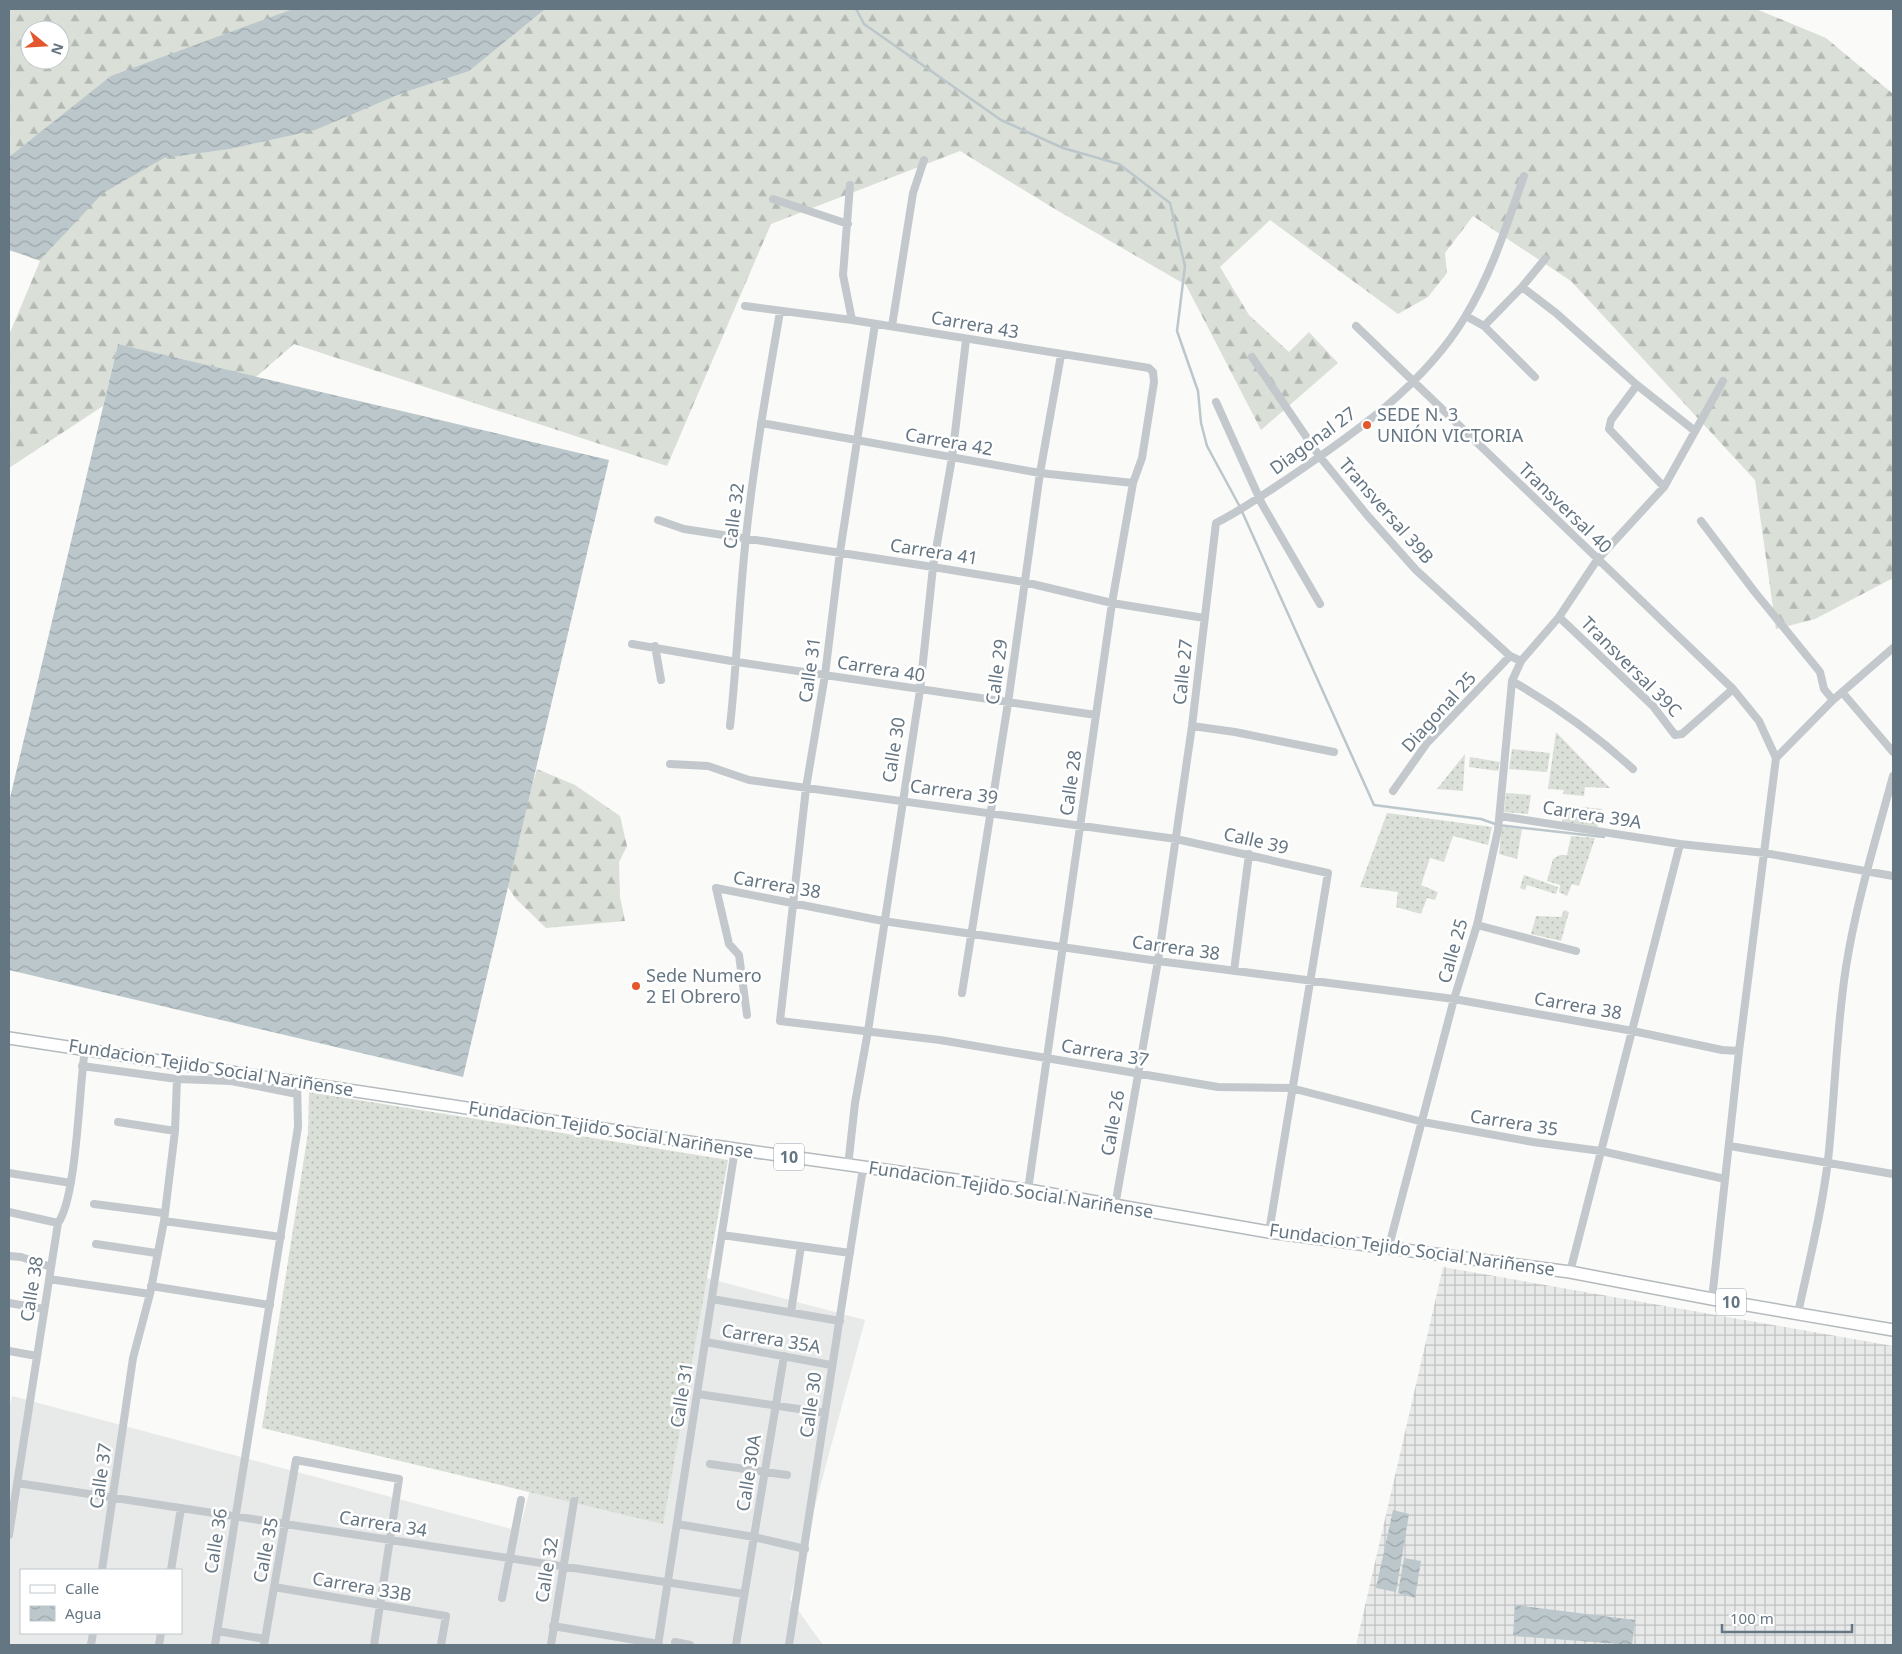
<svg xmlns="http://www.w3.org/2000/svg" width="1902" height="1654" viewBox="0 0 1902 1654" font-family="'Noto Sans',sans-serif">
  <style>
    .built { fill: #e8e9e9; fill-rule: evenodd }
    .industrial { fill: url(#industrial-grid) }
    .grass { fill: url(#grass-dots) }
    .forest { fill: url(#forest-firs); fill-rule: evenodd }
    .water { fill: url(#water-waves) }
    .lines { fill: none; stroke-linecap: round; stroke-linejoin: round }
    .stream { stroke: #bbc7cb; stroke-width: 2.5 }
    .primary-casing { stroke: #b5babe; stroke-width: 14 }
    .minor { stroke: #c3c8cc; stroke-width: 8 }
    .primary { stroke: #fff; stroke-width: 11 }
    .poi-dot { fill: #e4572e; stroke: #fff; stroke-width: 2 }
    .labels { text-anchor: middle; stroke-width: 5; stroke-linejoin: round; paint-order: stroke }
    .shield { fill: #fff; stroke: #939fa8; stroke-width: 1 }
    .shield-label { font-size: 16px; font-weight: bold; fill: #657683 }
    .street-label { font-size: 18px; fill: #657683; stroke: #fff }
    .poi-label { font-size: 18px; fill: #657683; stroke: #fff; text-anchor: start }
  </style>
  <defs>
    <pattern id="industrial-grid" width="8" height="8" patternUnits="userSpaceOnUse" patternTransform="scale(1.25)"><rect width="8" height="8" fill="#e8e9e9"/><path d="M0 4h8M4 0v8" fill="none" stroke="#c0c1c2"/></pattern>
    <pattern id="grass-dots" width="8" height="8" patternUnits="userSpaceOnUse" patternTransform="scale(1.25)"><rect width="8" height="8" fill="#dadfd7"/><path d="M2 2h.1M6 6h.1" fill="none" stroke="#b4b9b4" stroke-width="1.8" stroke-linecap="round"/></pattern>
    <pattern id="forest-firs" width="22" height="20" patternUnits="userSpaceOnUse" patternTransform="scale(1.25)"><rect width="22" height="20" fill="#dadfd7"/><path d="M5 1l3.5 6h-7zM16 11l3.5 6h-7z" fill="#b4b9b4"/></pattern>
    <pattern id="water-waves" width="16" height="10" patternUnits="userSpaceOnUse" patternTransform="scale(1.25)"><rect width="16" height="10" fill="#bbc7cb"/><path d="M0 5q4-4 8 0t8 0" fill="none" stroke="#9ca6aa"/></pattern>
  </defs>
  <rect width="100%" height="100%" fill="#fafaf8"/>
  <path class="built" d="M 594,1248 L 865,1320 L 790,1599 L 823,1645 L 9,1645 L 9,1408 L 12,1396 L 519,1531 ZM 21,1570 L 181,1570 L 181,1633 L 21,1633 Z"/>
  <path class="industrial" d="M 1443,1267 L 1893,1346 L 1893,1645 L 1356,1645 Z"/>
  <path class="grass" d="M 1556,732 L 1610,788 L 1585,787 L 1584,796 L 1563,794 L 1564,790 L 1548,789 Z
    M 1512,749 L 1550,753 L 1547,772 L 1509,769 Z
    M 1465,754 L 1463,791 L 1437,789 Z
    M 1470,757 L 1500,762 L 1498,771 L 1469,767 Z
    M 1506,793 L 1531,795 L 1528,814 L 1504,812 Z
    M 1581,807 L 1602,809 L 1597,828 L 1562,822 L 1563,811 L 1579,812 Z
    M 1387,813 L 1492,827 L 1488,845 L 1453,836 L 1444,862 L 1430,858 L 1421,885 L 1438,892 L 1435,900 L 1427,898 L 1421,914 L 1396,907 L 1398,892 L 1360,887 Z
    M 1502,827 L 1522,829 L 1517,859 L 1499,854 Z
    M 1571,836 L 1595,838 L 1579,886 L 1572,884 L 1567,896 L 1559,892 L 1560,885 L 1547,881 L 1553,859 L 1560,855 L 1567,855 Z
    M 1524,875 L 1558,887 L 1556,894 L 1527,885 L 1525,890 L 1520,888 Z
    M 1564,910 L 1569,912 L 1561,941 L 1531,934 L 1536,916 L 1561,917 Z
    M 309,1092 L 728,1160 L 663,1524 L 262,1428 L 308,1133 Z"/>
  <path class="forest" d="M 9,9 L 1756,9 L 1826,38 L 1893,94 L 1893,578 L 1815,619 L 1776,629 L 1755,480 L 1571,281 L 1473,216 L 1445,253 L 1447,273 L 1428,297 L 1398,314 L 1270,220 L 1220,267 L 1249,315 L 1289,352 L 1309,332 L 1338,363 L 1261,430 L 1186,285 L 1055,209 L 960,151 L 771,224 L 667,466 L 294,344 L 256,377 L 118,344 L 103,406 L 9,468 L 9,335 L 40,261 L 9,250 ZM 30,30 L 60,30 L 60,60 L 30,60 Z
    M 537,769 L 575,785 L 620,816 L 627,846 L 619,862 L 620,897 L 625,921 L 546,928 L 516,899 L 503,880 Z"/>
  <path class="water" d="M 293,9 L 545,9 L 469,71 L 402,93 L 315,130 L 229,149 L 164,158 L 103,193 L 40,260 L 9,250 L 9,157 L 111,76 Z
    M 118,344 L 609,460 L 463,1077 L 9,970 L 9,802 Z
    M 1393,1510 L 1409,1514 L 1396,1592 L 1376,1588 Z
    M 1404,1558 L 1421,1561 L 1415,1598 L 1398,1593 Z
    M 1515,1605 L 1635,1620 L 1632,1645 L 1513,1636 Z"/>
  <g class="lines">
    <path class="stream" d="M 856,9 L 864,24 L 1001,120 L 1063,148 L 1119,164 L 1170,203 L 1185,266 L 1177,331 L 1198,391 L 1201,423 L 1207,446 L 1240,507 L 1374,805 L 1481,819 L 1498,825 L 1604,837"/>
    <g class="primary-casing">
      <path id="primary" d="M 9,1038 L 735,1149 L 1028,1190 L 1269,1232 L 1570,1272 L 1712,1299 L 1893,1330"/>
    </g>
    <path class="minor" d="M 850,185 L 843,275 L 852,320
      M 773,199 L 848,224
      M 1522,287 L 1556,313 L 1637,385 L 1695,431
      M 745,306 L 852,320 L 1137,366 L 1149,368 L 1153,372 L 1154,382 L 1142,458 L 1133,483 L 1112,603 L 1028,1190
      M 1466,316 L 1484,326 L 1535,377
      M 875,324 L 840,552 L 825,675 L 806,788 L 780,1021 L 940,1040 L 1218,1087 L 1291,1088 L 1423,1122 L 1533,1142 L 1601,1151 L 1725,1179
      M 892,326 L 913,193 L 924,160
      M 1356,326 L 1733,689 L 1759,721 L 1776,758 L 1739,1051 L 1712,1299
      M 1484,326 L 1522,287 L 1545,259
      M 1252,357 L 1320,457 L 1367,515 L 1416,570 L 1510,656 L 1521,661
      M 1637,385 L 1611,420 L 1609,429 L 1664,487
      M 1216,402 L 1262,504 L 1320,604
      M 761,423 L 1040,473 L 1133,483
      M 658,520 L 684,529 L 933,567 L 1024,582 L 1112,603 L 1204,618
      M 1701,521 L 1754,591 L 1820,672 L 1824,689 L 1833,700
      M 1559,617 L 1653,706 L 1675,735 L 1682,734 L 1733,689
      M 632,644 L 737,662 L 1096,715
      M 655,646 L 661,680
      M 1512,681 C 1556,706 1596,735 1633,769
      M 1842,692 L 1893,752
      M 730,726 C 737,663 739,600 746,537 C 754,461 767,386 780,312
      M 1192,726 L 1235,732 L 1334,752
      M 1776,758 L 1833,700 L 1893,648
      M 670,764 L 708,766 L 749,780 L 1176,839 L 1328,873 L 1269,1232
      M 1393,791 L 1427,743 L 1510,656
      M 1500,816 L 1680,844 L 1765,853 L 1893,876
      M 1477,925 L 1576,951
      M 1234,971 L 1249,854
      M 962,993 L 1008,703 L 1040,473 L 1061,355
      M 747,1015 L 739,955 L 729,944 L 716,888 L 883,921 L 1158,961 L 1454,999 L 1633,1031 L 1722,1050 L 1739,1051
      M 82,1066 L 177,1079 L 231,1081 L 297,1094
      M 118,1122 L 175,1131
      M 1730,1146 L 1893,1174
      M 848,1166 L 855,1103 L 868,1031 L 920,690 L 933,567 L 952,458 L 966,340
      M 9,1173 L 71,1183
      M 94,1204 L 163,1213
      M 1115,1206 L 1158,961 L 1192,726 L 1216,523 C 1242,510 1266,493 1290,477 C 1355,433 1424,385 1465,317 C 1492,273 1507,224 1524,176
      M 9,1212 L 58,1223
      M 164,1221 L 281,1237
      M 722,1235 L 850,1253
      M 96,1244 L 156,1253
      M 1389,1246 L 1454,999 L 1477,925 L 1498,830 L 1512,681 L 1521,661 L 1559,617 L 1597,560 L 1664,487 L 1723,381
      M 9,1256 L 21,1257 L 51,1267
      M 1570,1272 L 1680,844
      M 49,1279 L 150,1294
      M 151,1286 L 270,1305
      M 712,1299 L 840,1321
      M 9,1303 L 44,1309
      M 791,1312 L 801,1246
      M 1798,1313 C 1809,1262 1822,1211 1828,1160 C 1835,1096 1836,1031 1846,967 C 1856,903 1876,839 1893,776
      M 706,1342 L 831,1365
      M 9,1351 L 37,1356
      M 698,1394 L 825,1413
      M 710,1464 L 787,1475
      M 17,1483 L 744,1594
      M 677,1524 L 754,1537 L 805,1549
      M 9,1535 L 58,1223 C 77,1197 79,1087 85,1049
      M 102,1570 L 133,1358 L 150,1294 L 164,1221 L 175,1131 L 177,1079
      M 171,1570 L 181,1508
      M 274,1587 L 446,1616 L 441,1645
      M 502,1598 L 521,1500
      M 553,1626 L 659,1644
      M 217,1631 L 265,1639
      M 675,1642 L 690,1645
      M 91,1645 L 93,1633
      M 159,1645 L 161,1633
      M 215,1645 L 298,1127 L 297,1081
      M 264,1645 L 296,1460 L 399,1479 L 374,1645
      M 551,1645 L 574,1501
      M 658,1645 L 735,1149
      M 736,1645 L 784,1356
      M 789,1645 L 863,1168"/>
    <use href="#primary" class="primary"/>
  </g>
  <g class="poi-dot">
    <circle cx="1367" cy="425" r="5"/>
    <circle cx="636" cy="986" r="5"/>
  </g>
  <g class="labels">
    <g class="shield">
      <rect x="774" y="1143.5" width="30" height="27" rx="4"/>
      <rect x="1716" y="1288.5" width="30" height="27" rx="4"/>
    </g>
    <g class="shield-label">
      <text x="789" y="1163">10</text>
      <text x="1731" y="1308">10</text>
    </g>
    <g class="street-label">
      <text transform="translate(975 325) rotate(10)" y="6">Carrera 43</text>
      <text transform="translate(1313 441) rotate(-36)" y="6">Diagonal 27</text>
      <text transform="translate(949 442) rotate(10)" y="6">Carrera 42</text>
      <text transform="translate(1565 508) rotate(44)" y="6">Transversal 40</text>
      <text transform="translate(1386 511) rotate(49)" y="6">Transversal 39B</text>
      <text transform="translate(734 516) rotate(-83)" y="6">Calle 32</text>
      <text transform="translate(934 552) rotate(9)" y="6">Carrera 41</text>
      <text transform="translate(1631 667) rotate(45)" y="6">Transversal 39C</text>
      <text transform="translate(881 669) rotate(9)" y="6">Carrera 40</text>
      <text transform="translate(810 670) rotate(-82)" y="6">Calle 31</text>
      <text transform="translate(997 672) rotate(-82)" y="6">Calle 29</text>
      <text transform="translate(1183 672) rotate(-84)" y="6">Calle 27</text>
      <text transform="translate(1439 712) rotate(-48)" y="6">Diagonal 25</text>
      <text transform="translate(894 750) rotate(-81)" y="6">Calle 30</text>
      <text transform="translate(1071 783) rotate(-82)" y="6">Calle 28</text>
      <text transform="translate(954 792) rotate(8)" y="6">Carrera 39</text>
      <text transform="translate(1592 815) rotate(9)" y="6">Carrera 39A</text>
      <text transform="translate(1256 841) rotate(13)" y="6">Calle 39</text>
      <text transform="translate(777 885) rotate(10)" y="6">Carrera 38</text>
      <text transform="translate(1176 948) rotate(8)" y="6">Carrera 38</text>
      <text transform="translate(1453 951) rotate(-74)" y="6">Calle 25</text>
      <text transform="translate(1578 1006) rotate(10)" y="6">Carrera 38</text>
      <text transform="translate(1105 1053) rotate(10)" y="6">Carrera 37</text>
      <text transform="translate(211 1068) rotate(9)" y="6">Fundacion Tejido Social Nariñense</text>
      <text transform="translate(1113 1123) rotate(-80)" y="6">Calle 26</text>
      <text transform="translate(1514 1123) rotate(9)" y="6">Carrera 35</text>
      <text transform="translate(611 1130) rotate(9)" y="6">Fundacion Tejido Social Nariñense</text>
      <text transform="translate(1011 1190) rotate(9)" y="6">Fundacion Tejido Social Nariñense</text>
      <text transform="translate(1412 1250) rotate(8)" y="6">Fundacion Tejido Social Nariñense</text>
      <text transform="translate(32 1289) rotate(-81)" y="6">Calle 38</text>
      <text transform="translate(771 1339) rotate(10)" y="6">Carrera 35A</text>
      <text transform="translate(682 1395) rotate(-81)" y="6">Calle 31</text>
      <text transform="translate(811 1405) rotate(-82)" y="6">Calle 30</text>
      <text transform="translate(749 1473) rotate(-81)" y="6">Calle 30A</text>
      <text transform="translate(101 1476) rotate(-82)" y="6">Calle 37</text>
      <text transform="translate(383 1524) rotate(9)" y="6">Carrera 34</text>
      <text transform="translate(216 1541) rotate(-81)" y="6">Calle 36</text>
      <text transform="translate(266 1550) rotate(-79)" y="6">Calle 35</text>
      <text transform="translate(547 1570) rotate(-81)" y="6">Calle 32</text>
      <text transform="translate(362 1587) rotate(10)" y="6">Carrera 33B</text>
    </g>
    <g class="poi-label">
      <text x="1377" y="421">SEDE N. 3<tspan x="1377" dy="21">UNIÓN VICTORIA</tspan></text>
      <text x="646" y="982">Sede Numero<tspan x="646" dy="21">2 El Obrero</tspan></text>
    </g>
  </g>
  <rect width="1902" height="1654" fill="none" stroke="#657683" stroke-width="20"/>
  <rect x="20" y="1569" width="162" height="65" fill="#ffffff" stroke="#c1c8cd"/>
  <rect x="30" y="1585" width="25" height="8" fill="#ffffff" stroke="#c1c8cd"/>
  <text x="65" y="1594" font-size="15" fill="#657683">Calle</text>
  <rect x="30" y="1606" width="25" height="15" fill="url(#water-waves)" stroke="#c1c8cd"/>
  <text x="65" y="1619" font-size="15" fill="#657683">Agua</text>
  <g transform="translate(45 45) rotate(108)"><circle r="24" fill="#ffffff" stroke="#c1c8cd"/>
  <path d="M0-4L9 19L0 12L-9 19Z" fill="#e4572e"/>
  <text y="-8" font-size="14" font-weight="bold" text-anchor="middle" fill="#657683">N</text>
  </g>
  <path d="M1722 1624v8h130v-8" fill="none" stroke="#657683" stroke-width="2.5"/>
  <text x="1730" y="1624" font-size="15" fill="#657683" stroke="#ffffff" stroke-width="4" paint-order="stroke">100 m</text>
</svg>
